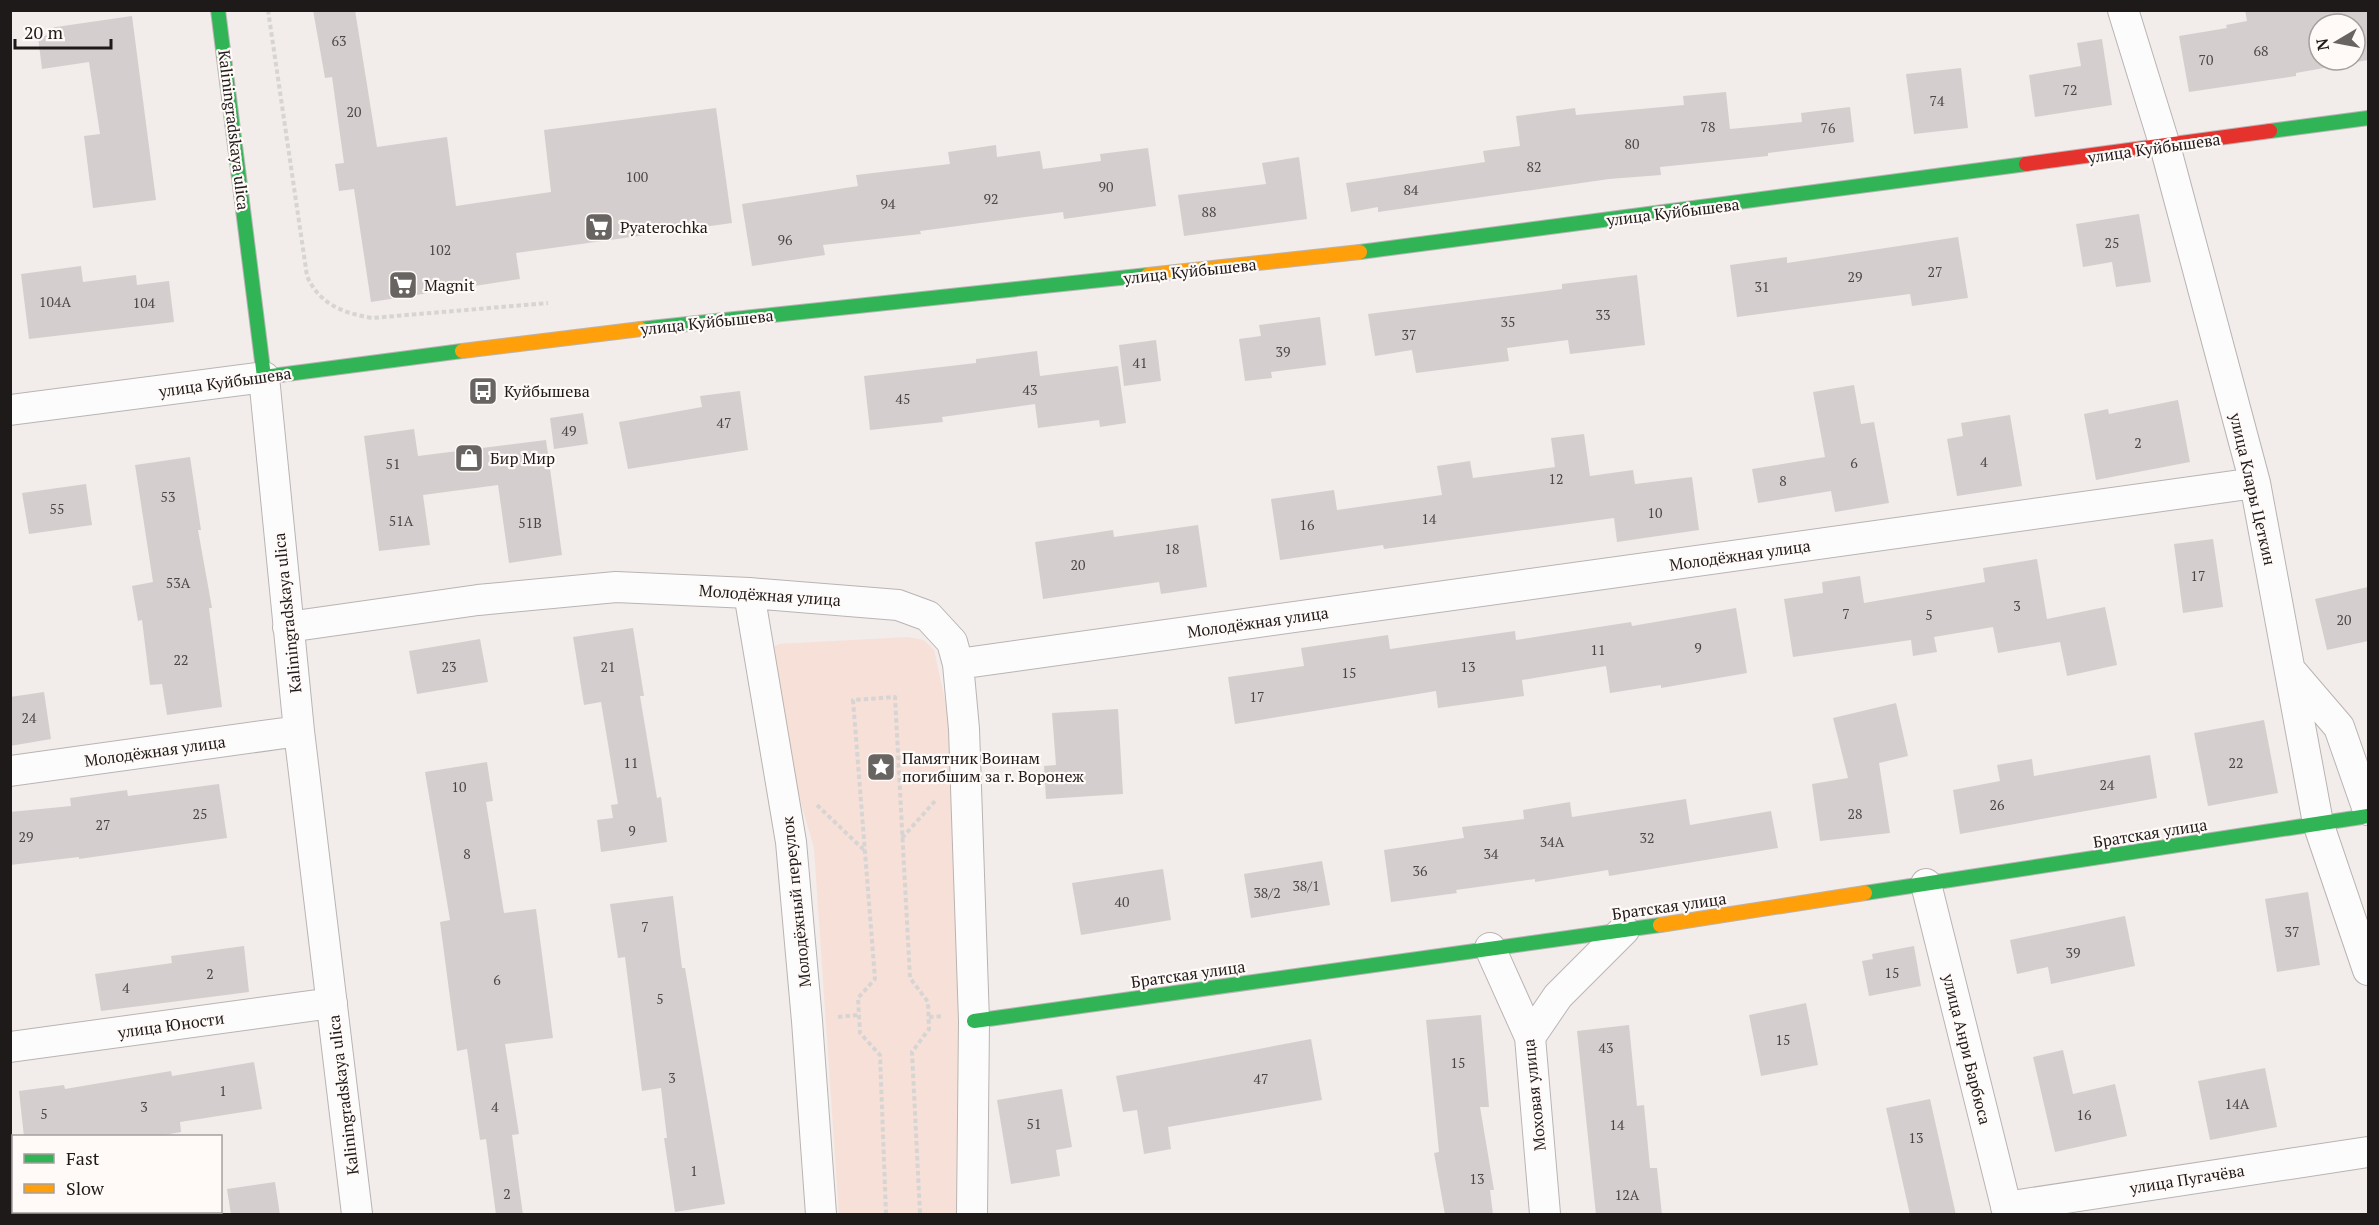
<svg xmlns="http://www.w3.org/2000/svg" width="2379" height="1225" viewBox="0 0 2379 1225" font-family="'PT Serif',serif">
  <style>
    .green { fill: #f7e0d7 }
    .building { fill: #d4cfce; fill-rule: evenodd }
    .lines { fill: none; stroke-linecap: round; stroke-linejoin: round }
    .street-casing { stroke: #b9b4b3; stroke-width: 32 }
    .fast-casing { stroke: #b9b4b3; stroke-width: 16 }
    .slow-casing { stroke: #b9b4b3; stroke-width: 16 }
    .jam-casing { stroke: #b9b4b3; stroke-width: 16 }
    .path { stroke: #d7d5d4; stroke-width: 4; stroke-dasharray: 4.5 3; stroke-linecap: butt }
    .street { stroke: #fdfcfc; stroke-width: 30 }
    .fast { stroke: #30b455; stroke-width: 14 }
    .slow { stroke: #ff9f0a; stroke-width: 14 }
    .jam { stroke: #e5322d; stroke-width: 14 }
    .labels { text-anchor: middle; stroke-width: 4.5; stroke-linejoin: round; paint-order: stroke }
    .number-label { font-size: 14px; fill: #4c4746 }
    .street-label { font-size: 16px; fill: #1e1a19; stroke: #fffaf8 }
    .poi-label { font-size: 16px; fill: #1e1a19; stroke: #fffaf8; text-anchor: start }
  </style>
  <rect width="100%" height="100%" fill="#f2ecea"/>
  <path class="green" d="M 908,637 L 924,640 L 934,650 L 953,737 L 964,1214 L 839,1214 L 814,848 L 793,775 L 772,648 L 779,644 Z"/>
  <path class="building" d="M 313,10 L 355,10 L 377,147 L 447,137 L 456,206 L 551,192 L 544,130 L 716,108 L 732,223 L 516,253 L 520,279 L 371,302 L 354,189 L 339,191 L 335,164 L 344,163 L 332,77 L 325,78 Z
    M 2245,10 L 2368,10 L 2368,60 L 2296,73 L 2296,76 L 2189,92 L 2179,36 L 2227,28 L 2226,25 L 2247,21 ZM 2319,24 L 2355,24 L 2355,60 L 2319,60 Z
    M 132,16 L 156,200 L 93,208 L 84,136 L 100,134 L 89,62 L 42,69 L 38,37 L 49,35 L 49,28 Z
    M 2102,39 L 2112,105 L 2035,117 L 2029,75 L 2081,66 L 2077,43 Z
    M 1961,68 L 1968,128 L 1914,134 L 1906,74 Z
    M 1726,92 L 1730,129 L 1802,122 L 1801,113 L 1850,107 L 1854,142 L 1768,153 L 1768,156 L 1660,167 L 1661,175 L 1609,179 L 1378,212 L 1378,207 L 1351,212 L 1346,183 L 1485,162 L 1483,151 L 1520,146 L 1516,116 L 1575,108 L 1576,115 L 1684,105 L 1683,96 Z
    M 996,145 L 997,157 L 1040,151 L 1043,169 L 1101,161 L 1100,154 L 1148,148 L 1156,206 L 1064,219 L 1063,212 L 920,231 L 921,234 L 823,245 L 825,255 L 752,266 L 742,204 L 858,186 L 856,175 L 950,164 L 948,152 Z
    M 1299,157 L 1307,219 L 1184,236 L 1178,195 L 1266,184 L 1262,163 Z
    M 2139,214 L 2151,282 L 2116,287 L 2112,262 L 2083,267 L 2076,224 Z
    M 1958,237 L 1968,298 L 1912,306 L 1910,294 L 1737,317 L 1730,265 L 1787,257 L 1787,263 Z
    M 81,266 L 83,282 L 136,275 L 137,285 L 169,281 L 174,322 L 29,339 L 21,274 Z
    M 1637,275 L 1645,345 L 1570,354 L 1568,340 L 1507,348 L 1509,361 L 1416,373 L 1412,350 L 1375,356 L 1368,314 L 1562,289 L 1562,284 Z
    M 1320,317 L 1326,365 L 1271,372 L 1272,378 L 1245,381 L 1239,339 L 1261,336 L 1259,325 Z
    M 1156,340 L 1161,381 L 1124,386 L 1119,345 Z
    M 1037,351 L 1040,376 L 1118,366 L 1126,423 L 1100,427 L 1099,420 L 1038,428 L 1035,404 L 942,417 L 943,422 L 870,430 L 864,376 L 976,363 L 976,359 Z
    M 1854,385 L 1861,424 L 1874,422 L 1889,503 L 1835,512 L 1831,491 L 1758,503 L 1752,469 L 1825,457 L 1813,392 Z
    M 740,391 L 748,450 L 628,469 L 619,422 L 702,407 L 700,396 Z
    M 2178,400 L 2190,462 L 2096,480 L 2084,414 L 2108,409 L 2109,414 Z
    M 583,413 L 588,444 L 554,449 L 550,418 Z
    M 2010,415 L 2022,486 L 1957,496 L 1947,439 L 1963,436 L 1961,423 Z
    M 414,429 L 418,456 L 546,440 L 562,555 L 509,563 L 498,485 L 423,495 L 430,545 L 379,551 L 364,436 Z
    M 1584,434 L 1590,476 L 1633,470 L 1635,484 L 1692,477 L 1699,530 L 1617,542 L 1614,518 L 1384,549 L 1383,545 L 1280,560 L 1271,499 L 1334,490 L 1337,510 L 1442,495 L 1437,466 L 1470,461 L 1473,478 L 1555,467 L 1551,438 Z
    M 190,457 L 201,530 L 198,530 L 212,608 L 209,608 L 222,707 L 167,715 L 162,684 L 150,685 L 142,620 L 138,621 L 132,586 L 153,582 L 135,465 Z
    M 86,484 L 92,525 L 29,534 L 22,493 Z
    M 1198,525 L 1207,587 L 1161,594 L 1159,582 L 1043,599 L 1035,542 L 1113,530 L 1114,537 Z
    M 2213,539 L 2223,607 L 2183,613 L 2174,544 Z
    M 2037,559 L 2047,619 L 2105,607 L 2117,665 L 2067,676 L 2060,642 L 1998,653 L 1993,627 L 1934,637 L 1937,652 L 1913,656 L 1911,640 L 1793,657 L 1784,599 L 1823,593 L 1822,582 L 1860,576 L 1864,603 L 1985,582 L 1983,568 Z
    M 2368,587 L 2368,641 L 2327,650 L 2315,599 Z
    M 1736,608 L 1747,673 L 1661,688 L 1661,685 L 1610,693 L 1606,666 L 1522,680 L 1524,696 L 1438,708 L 1436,691 L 1235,724 L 1228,677 L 1304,666 L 1301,648 L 1388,635 L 1390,649 L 1515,631 L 1516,640 L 1631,622 L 1632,626 Z
    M 633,628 L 644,696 L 640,696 L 657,798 L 661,797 L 667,842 L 601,852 L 597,820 L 613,818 L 611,805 L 618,804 L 601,702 L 584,705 L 573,637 Z
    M 480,639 L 488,682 L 417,694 L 409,651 Z
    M 44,692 L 51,739 L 10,746 L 10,697 Z
    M 1896,703 L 1908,756 L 1879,763 L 1890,833 L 1820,841 L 1812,784 L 1848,778 L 1833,718 Z
    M 1118,709 L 1123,794 L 1046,799 L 1044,766 L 1056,765 L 1052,713 Z
    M 2264,720 L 2278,793 L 2208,806 L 2194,733 Z
    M 2150,755 L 2157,798 L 1960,834 L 1953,790 L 2000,781 L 1997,765 L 2032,759 L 2034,776 Z
    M 487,762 L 493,801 L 486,802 L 504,913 L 536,909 L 553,1038 L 505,1044 L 519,1134 L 512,1135 L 523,1215 L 496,1215 L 486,1139 L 480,1140 L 467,1049 L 457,1051 L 440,922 L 450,920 L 425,772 Z
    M 219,784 L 227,838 L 79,859 L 79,857 L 10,865 L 10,812 L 71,806 L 70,798 L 127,790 L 128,796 Z
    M 1686,799 L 1690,825 L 1771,811 L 1778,848 L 1609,876 L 1608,870 L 1535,882 L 1535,879 L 1456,890 L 1457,893 L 1391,902 L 1384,850 L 1464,838 L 1462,827 L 1524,819 L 1523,810 L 1570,802 L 1572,817 Z
    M 1322,861 L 1330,905 L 1251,918 L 1244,874 Z
    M 1163,869 L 1171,920 L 1081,935 L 1072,883 Z
    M 2308,892 L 2320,965 L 2277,972 L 2265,899 Z
    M 673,896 L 682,968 L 685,968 L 725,1204 L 675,1212 L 664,1138 L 667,1138 L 661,1088 L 642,1091 L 625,957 L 618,958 L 610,904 Z
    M 2125,916 L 2135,966 L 2051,984 L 2048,967 L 2017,974 L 2010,940 Z
    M 244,946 L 249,992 L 101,1011 L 95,974 L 172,963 L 171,956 Z
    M 1914,946 L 1921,986 L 1869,996 L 1862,961 L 1873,959 L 1872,954 Z
    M 1806,1003 L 1818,1065 L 1761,1076 L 1749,1015 Z
    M 1481,1015 L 1489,1107 L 1480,1107 L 1494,1190 L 1490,1190 L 1493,1215 L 1445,1215 L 1434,1153 L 1439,1152 L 1426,1020 Z
    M 1629,1025 L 1637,1106 L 1644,1105 L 1650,1168 L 1657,1168 L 1662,1215 L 1596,1215 L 1577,1031 Z
    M 1311,1039 L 1322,1100 L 1168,1127 L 1171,1149 L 1144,1154 L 1137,1110 L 1123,1112 L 1116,1076 Z
    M 2063,1050 L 2073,1094 L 2115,1084 L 2127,1136 L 2055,1152 L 2033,1057 Z
    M 254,1062 L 262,1109 L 180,1122 L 181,1132 L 153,1137 L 24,1137 L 19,1091 L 64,1085 L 65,1089 L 171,1071 L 172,1076 Z
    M 2265,1068 L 2277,1127 L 2210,1140 L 2198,1081 Z
    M 1062,1089 L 1072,1147 L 1056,1150 L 1060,1176 L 1011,1184 L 997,1100 Z
    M 1930,1099 L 1956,1215 L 1910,1215 L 1886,1108 Z
    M 275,1182 L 280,1215 L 231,1215 L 227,1189 Z"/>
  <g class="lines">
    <g class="street-casing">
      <path id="street" d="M 2123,10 L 2165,146 L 2255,483 L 2318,823 L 2368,970
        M 10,410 L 264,377 L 299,731 L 357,1214
        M 749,593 L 791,842 L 807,1021 L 821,1214
        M 288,627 L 478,600 L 616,587 L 749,593 L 898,605 L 928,616 L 952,642 L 958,664 L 964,729 L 974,1021 L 972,1214
        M 958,664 L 2255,483
        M 2291,671 L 2339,727 L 2368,810
        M 10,771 L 299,731
        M 1926,884 L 2008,1214
        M 1490,948 L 1530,1037 L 1545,1214
        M 1530,1037 L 1558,996 L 1624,930
        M 10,1047 L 332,1003
        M 2006,1207 L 2368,1152"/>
    </g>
    <g class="fast-casing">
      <path id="fast" d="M 218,10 L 264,377 L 462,351
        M 2270,131 L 2368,118
        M 1360,252 L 2026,164
        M 641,329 L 1148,275
        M 1865,893 L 2368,816
        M 974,1021 L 1660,925"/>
    </g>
    <g class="slow-casing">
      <path id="slow" d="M 1148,275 L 1360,252
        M 462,351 L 641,329
        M 1660,925 L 1865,893"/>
    </g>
    <g class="jam-casing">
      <path id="jam" d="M 2026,164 L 2270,131"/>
    </g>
    <path class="path" d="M 268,10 L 307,276 C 319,304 343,313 372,318 L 548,303
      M 817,805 L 865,851
      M 902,838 L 935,801
      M 838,1017 L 857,1015
      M 929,1017 L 943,1016
      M 886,1214 L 880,1055 L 860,1033 L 858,998 L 875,979 L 853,700 L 895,697 L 910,978 L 928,1002 L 929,1029 L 912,1052 L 920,1214"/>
    <use href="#street" class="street"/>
    <use href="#fast" class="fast"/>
    <use href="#slow" class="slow"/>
    <use href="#jam" class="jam"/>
  </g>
  <defs>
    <g id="supermarket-square" transform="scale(1.5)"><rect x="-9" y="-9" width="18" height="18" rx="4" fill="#686462" stroke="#fffaf8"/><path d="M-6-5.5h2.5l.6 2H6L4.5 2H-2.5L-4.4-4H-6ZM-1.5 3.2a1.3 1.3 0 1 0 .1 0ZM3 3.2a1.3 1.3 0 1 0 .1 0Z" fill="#fff"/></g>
    <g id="bus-square" transform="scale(1.5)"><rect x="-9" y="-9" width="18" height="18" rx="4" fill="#686462" stroke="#fffaf8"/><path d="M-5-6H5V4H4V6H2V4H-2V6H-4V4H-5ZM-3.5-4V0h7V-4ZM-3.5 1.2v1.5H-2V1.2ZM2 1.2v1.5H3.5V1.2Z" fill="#fff"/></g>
    <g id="shop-square" transform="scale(1.5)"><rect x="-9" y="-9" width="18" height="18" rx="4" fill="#686462" stroke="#fffaf8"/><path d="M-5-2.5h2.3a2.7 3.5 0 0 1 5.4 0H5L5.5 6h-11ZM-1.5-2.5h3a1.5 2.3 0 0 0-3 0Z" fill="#fff"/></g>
    <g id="sight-square" transform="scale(1.5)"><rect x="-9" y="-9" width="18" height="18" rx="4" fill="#686462" stroke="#fffaf8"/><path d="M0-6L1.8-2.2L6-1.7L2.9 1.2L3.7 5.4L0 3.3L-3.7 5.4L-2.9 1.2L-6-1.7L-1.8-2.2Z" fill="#fff"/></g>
  </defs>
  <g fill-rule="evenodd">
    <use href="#supermarket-square" x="599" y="227"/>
    <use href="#supermarket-square" x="403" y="285"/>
    <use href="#bus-square" x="483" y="391"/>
    <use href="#shop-square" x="469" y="458"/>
    <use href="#sight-square" x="881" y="767"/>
  </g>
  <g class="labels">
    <g class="number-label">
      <text x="339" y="46">63</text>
      <text x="2261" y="56">68</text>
      <text x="2206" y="65">70</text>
      <text x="2070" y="95">72</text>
      <text x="1937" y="106">74</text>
      <text x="354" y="117">20</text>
      <text x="1708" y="132">78</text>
      <text x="1828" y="133">76</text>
      <text x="1632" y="149">80</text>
      <text x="1534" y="172">82</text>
      <text x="637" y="182">100</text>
      <text x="1106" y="192">90</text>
      <text x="1411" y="195">84</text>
      <text x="991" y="204">92</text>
      <text x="888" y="209">94</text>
      <text x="1209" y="217">88</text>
      <text x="785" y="245">96</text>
      <text x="2112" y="248">25</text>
      <text x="440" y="255">102</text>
      <text x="1935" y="277">27</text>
      <text x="1855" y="282">29</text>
      <text x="1762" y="292">31</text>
      <text x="55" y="307">104А</text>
      <text x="144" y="308">104</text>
      <text x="1603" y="320">33</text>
      <text x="1508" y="327">35</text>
      <text x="1409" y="340">37</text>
      <text x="1283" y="357">39</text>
      <text x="1140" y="368">41</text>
      <text x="1030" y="395">43</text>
      <text x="903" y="404">45</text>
      <text x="724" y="428">47</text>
      <text x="569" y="436">49</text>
      <text x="2138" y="448">2</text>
      <text x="1984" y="467">4</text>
      <text x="1854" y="468">6</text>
      <text x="393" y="469">51</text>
      <text x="1556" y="484">12</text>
      <text x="1783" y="486">8</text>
      <text x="168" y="502">53</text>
      <text x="57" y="514">55</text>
      <text x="1655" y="518">10</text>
      <text x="1429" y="524">14</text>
      <text x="401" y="526">51А</text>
      <text x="530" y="528">51В</text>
      <text x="1307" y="530">16</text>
      <text x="1172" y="554">18</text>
      <text x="1078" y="570">20</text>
      <text x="2198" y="581">17</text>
      <text x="178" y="588">53А</text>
      <text x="2017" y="611">3</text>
      <text x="1846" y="619">7</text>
      <text x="1929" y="620">5</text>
      <text x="2344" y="625">20</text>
      <text x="1698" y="653">9</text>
      <text x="1598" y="655">11</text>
      <text x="181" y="665">22</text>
      <text x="449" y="672">23</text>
      <text x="608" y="672">21</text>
      <text x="1468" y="672">13</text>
      <text x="1349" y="678">15</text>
      <text x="1257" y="702">17</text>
      <text x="29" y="723">24</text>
      <text x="631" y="768">11</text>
      <text x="2236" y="768">22</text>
      <text x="2107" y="790">24</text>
      <text x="459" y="792">10</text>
      <text x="1997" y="810">26</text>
      <text x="200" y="819">25</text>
      <text x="1855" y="819">28</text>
      <text x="103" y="830">27</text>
      <text x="632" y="836">9</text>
      <text x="26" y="842">29</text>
      <text x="1647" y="843">32</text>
      <text x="1552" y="847">34А</text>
      <text x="467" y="859">8</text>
      <text x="1491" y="859">34</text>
      <text x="1420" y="876">36</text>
      <text x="1306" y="891">38/1</text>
      <text x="1267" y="898">38/2</text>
      <text x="1122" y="907">40</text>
      <text x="645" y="932">7</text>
      <text x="2292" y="937">37</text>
      <text x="2073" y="958">39</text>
      <text x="1892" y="978">15</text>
      <text x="210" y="979">2</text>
      <text x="497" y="985">6</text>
      <text x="126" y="993">4</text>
      <text x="660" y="1004">5</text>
      <text x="1783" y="1045">15</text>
      <text x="1606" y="1053">43</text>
      <text x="1458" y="1068">15</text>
      <text x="672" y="1083">3</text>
      <text x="1261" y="1084">47</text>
      <text x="223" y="1096">1</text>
      <text x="2237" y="1109">14А</text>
      <text x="144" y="1112">3</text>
      <text x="495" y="1112">4</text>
      <text x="44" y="1119">5</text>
      <text x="2084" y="1120">16</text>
      <text x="1034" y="1129">51</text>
      <text x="1617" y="1130">14</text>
      <text x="1916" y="1143">13</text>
      <text x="694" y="1176">1</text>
      <text x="1477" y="1184">13</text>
      <text x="507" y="1199">2</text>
      <text x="1627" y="1200">12А</text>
    </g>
    <g class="street-label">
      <text transform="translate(234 130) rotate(83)" y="6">Kaliningradskaya ulica</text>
      <text transform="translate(2154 148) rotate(-8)" y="6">улица Куйбышева</text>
      <text transform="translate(1673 212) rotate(-7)" y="6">улица Куйбышева</text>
      <text transform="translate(1190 271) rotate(-6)" y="6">улица Куйбышева</text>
      <text transform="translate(707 322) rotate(-6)" y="6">улица Куйбышева</text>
      <text transform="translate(225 382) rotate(-8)" y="6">улица Куйбышева</text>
      <text transform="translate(2253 489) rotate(77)" y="6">улица Клары Цеткин</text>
      <text transform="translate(1740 555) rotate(-8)" y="6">Молодёжная улица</text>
      <text transform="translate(770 595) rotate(4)" y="6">Молодёжная улица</text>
      <text transform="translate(287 613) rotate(-96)" y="6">Kaliningradskaya ulica</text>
      <text transform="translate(1258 622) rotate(-8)" y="6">Молодёжная улица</text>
      <text transform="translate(155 751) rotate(-8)" y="6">Молодёжная улица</text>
      <text transform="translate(2150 833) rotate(-9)" y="6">Братская улица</text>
      <text transform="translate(796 902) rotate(-96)" y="6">Молодёжный переулок</text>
      <text transform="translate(1669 906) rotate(-8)" y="6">Братская улица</text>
      <text transform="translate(1188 974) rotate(-8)" y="6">Братская улица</text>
      <text transform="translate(171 1025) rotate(-8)" y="6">улица Юности</text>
      <text transform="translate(1967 1049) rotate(76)" y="6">улица Анри Барбюса</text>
      <text transform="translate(343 1095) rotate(-97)" y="6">Kaliningradskaya ulica</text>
      <text transform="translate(1534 1095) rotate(-96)" y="6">Моховая улица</text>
      <text transform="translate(2187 1179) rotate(-9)" y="6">улица Пугачёва</text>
    </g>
    <g class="poi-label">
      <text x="620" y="233">Pyaterochka</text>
      <text x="424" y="291">Magnit</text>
      <text x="504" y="397">Куйбышева</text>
      <text x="490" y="464">Бир Мир</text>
      <text x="902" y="764">Памятник Воинам<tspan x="902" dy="18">погибшим за г. Воронеж</tspan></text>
    </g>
  </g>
  <rect width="2379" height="1225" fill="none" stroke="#1e1a19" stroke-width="24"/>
  <rect x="12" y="1135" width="210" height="78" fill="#fffaf8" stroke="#a5a09f" stroke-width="1.5"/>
  <rect x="24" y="1154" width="30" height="9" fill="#30b455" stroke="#a5a09f" stroke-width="1.5"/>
  <text x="66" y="1165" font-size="18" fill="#1e1a19">Fast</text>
  <rect x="24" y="1184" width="30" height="9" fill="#ff9f0a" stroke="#a5a09f" stroke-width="1.5"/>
  <text x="66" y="1195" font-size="18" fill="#1e1a19">Slow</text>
  <g transform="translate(2337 42) rotate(260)"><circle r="28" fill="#fffaf8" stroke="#a5a09f" stroke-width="1.5"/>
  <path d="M0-4.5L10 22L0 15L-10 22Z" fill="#686462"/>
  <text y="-9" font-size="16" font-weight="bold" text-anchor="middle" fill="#1e1a19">N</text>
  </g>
  <path d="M15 39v9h96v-9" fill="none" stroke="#1e1a19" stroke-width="3"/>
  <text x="24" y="39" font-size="18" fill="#1e1a19" stroke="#fffaf8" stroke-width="4.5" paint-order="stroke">20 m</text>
</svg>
